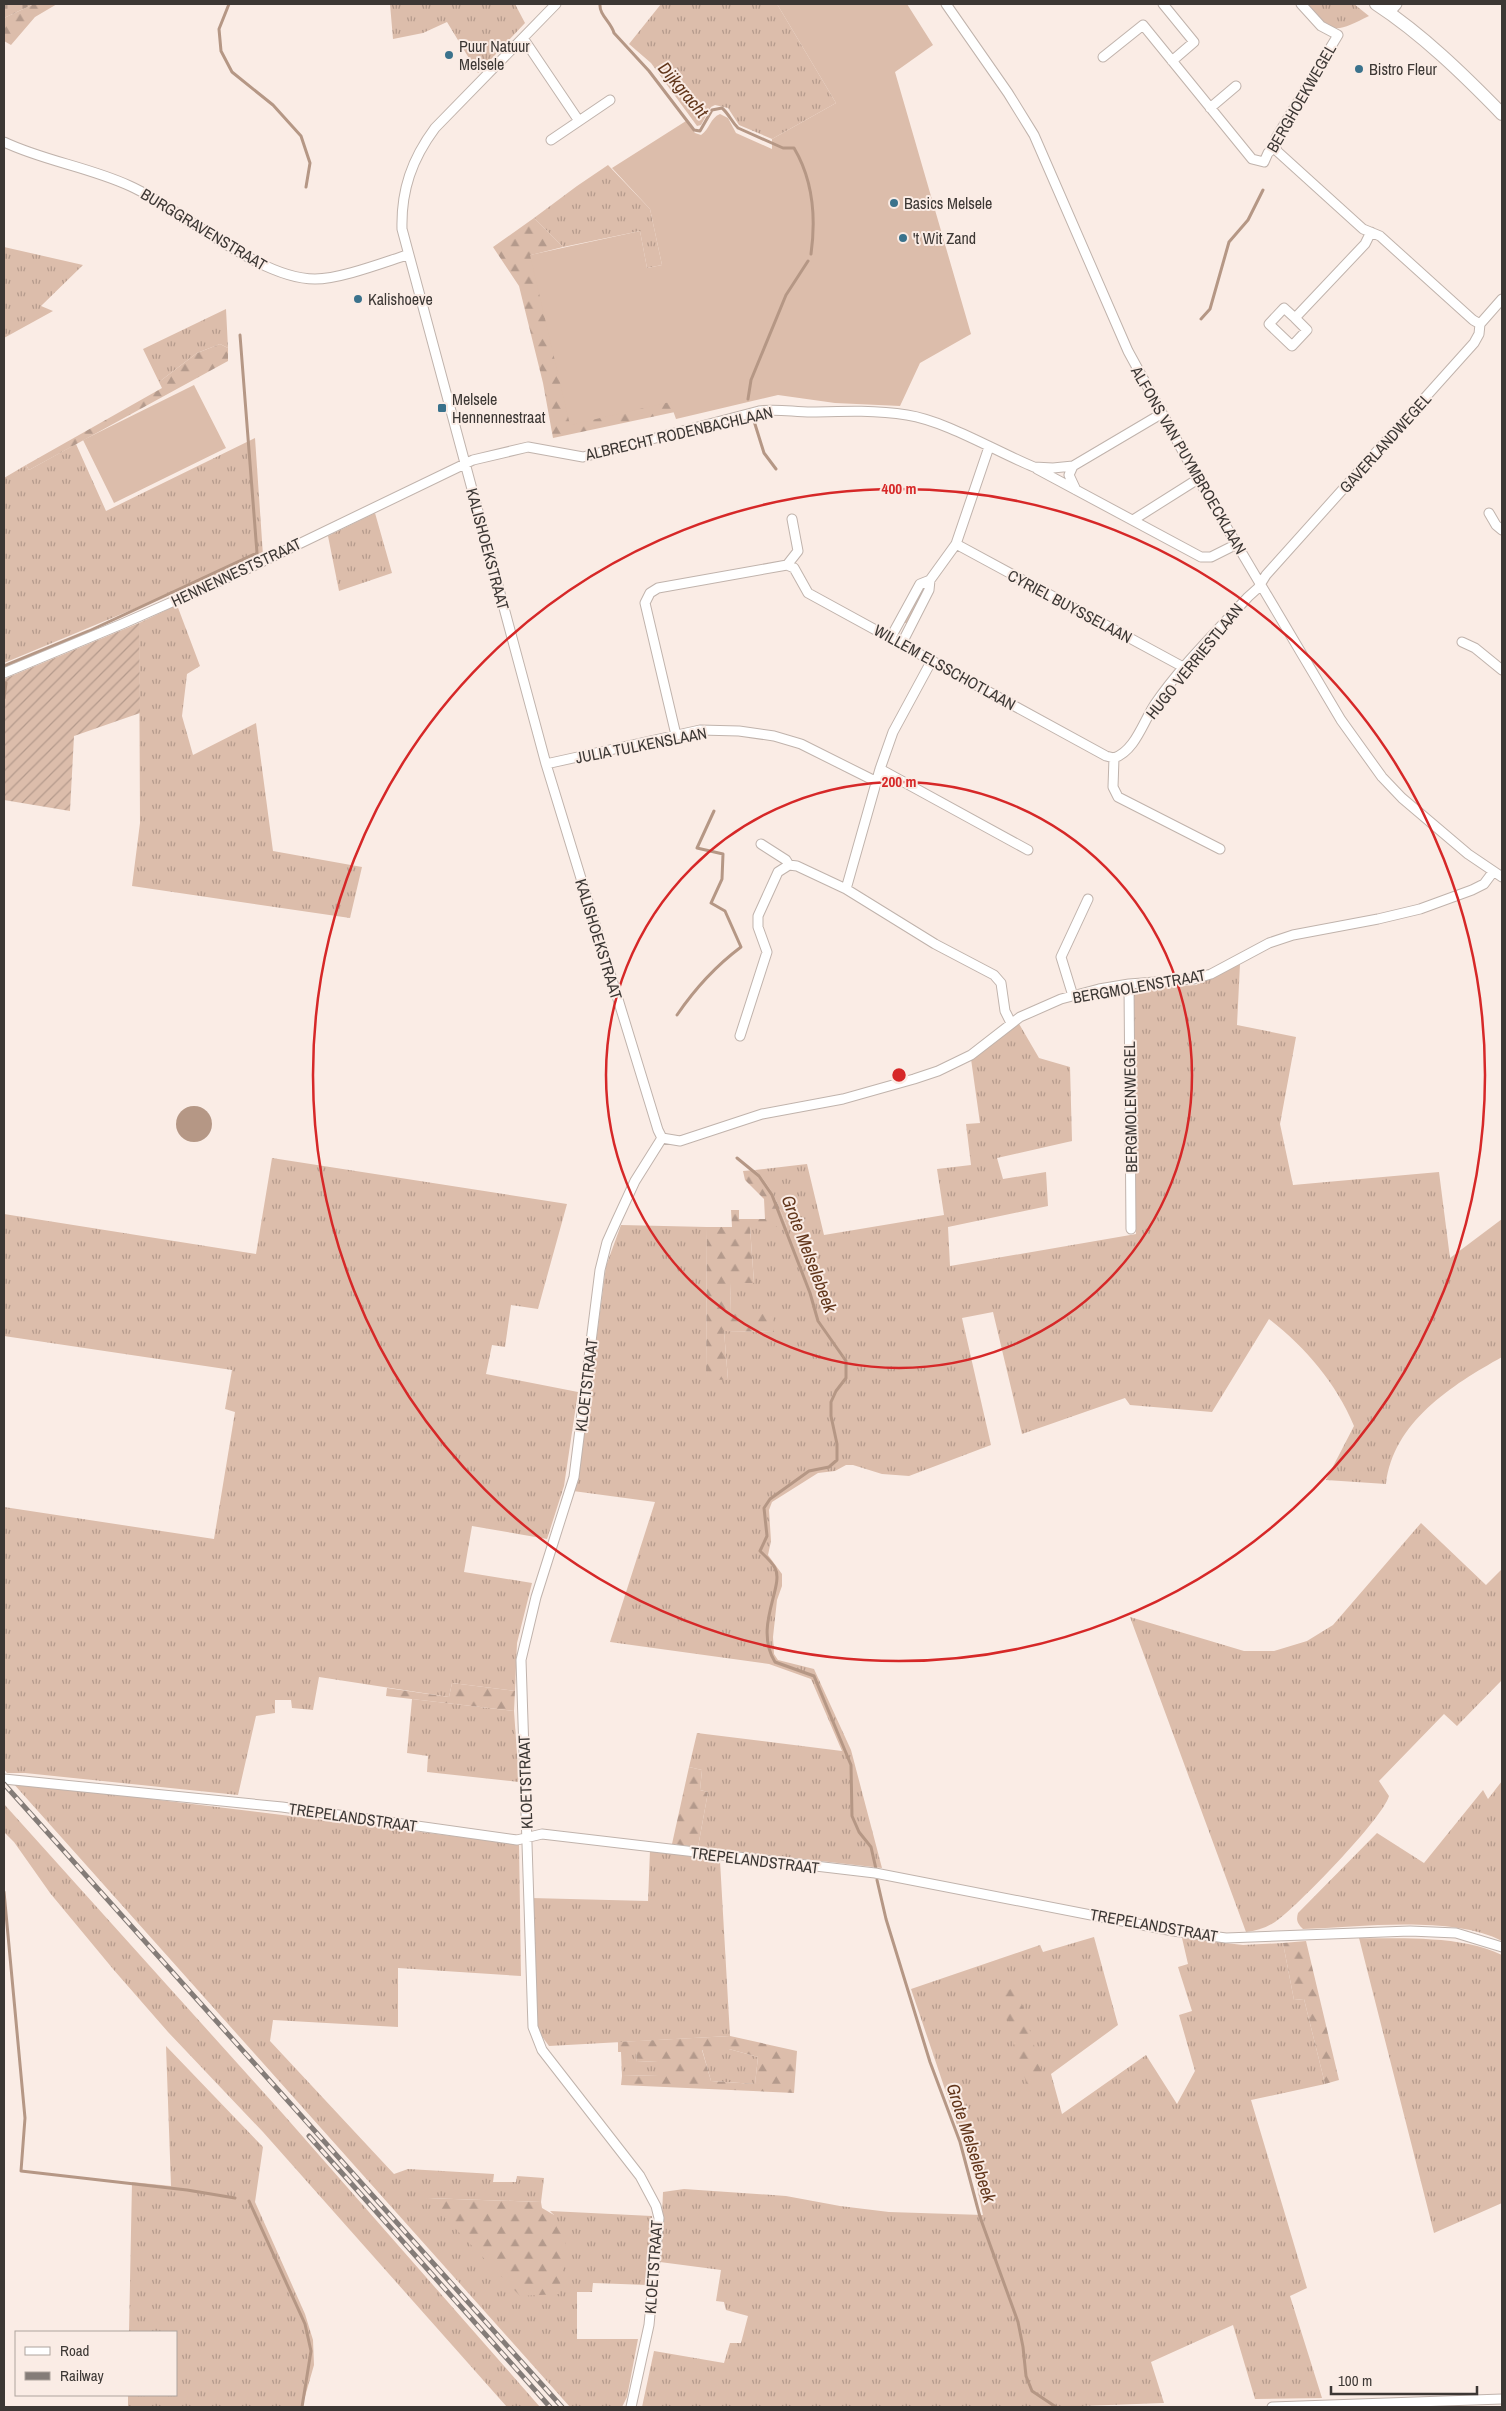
<svg xmlns="http://www.w3.org/2000/svg" width="1506" height="2411" viewBox="0 0 1506 2411" font-family="'Archivo Narrow',sans-serif">
  <style>
    .grass { fill: url(#grass-tufts) }
    .forest { fill: url(#forest-firs); fill-rule: evenodd }
    .cemetery { fill: url(#cemetery-stones) }
    .garden { fill: url(#garden-furrows) }
    .pitch { fill: #dcbdab }
    .water { fill: #b59785 }
    .lines { fill: none; stroke-linecap: round; stroke-linejoin: round }
    .stream { stroke: #b59785; stroke-width: 3 }
    .minor-casing { stroke: #c0b3ac; stroke-width: 11 }
    .tertiary-casing { stroke: #c0b3ac; stroke-width: 13 }
    .secondary-casing { stroke: #c0b3ac; stroke-width: 14 }
    .minor { stroke: #fff; stroke-width: 9 }
    .tertiary { stroke: #fff; stroke-width: 11 }
    .secondary { stroke: #fff; stroke-width: 12 }
    .rail-casing { stroke: #847c78; stroke-width: 5 }
    .rail { stroke: #faece5; stroke-width: 3; stroke-dasharray: 9; stroke-linecap: butt }
    .ring { fill: none; stroke: #d62828; stroke-width: 2.5 }
    .poi-dot { fill: #3a728c; stroke: #faece5; stroke-width: 2 }
    .labels { text-anchor: middle; stroke-width: 4; stroke-linejoin: round; paint-order: stroke }
    .poi-label { font-size: 16px; fill: #3c3734; stroke: #faece5; text-anchor: start }
    .street-label { font-size: 16px; fill: #3c3734; stroke: #faece5 }
    .water-label { font-size: 18px; font-style: italic; fill: #62361b; stroke: #faece5 }
    .centre { fill: #d62828; stroke: #faece5; stroke-width: 2.5 }
    .ring-label { font-size: 15px; text-anchor: middle; font-weight: bold; fill: #d62828; stroke: #faece5; stroke-width: 4; stroke-linejoin: round; paint-order: stroke }
  </style>
  <defs>
    <pattern id="grass-tufts" width="24" height="20" patternUnits="userSpaceOnUse" patternTransform="scale(1.25)"><rect width="24" height="20" fill="#dcbdab"/><path d="M3 7l-1-3M5 7V3M7 7l1-3M15 17l-1-3M17 17v-4M19 17l1-3" fill="none" stroke="#b49a8c"/></pattern>
    <pattern id="forest-firs" width="22" height="20" patternUnits="userSpaceOnUse" patternTransform="scale(1.25)"><rect width="22" height="20" fill="#dcbdab"/><path d="M5 1l3.5 6h-7zM16 11l3.5 6h-7z" fill="#b49a8c"/></pattern>
    <pattern id="cemetery-stones" width="16" height="16" patternUnits="userSpaceOnUse" patternTransform="scale(1.25)"><rect width="16" height="16" fill="#dcbdab"/><path d="M2 7V4a2 2 0 0 1 4 0v3zM10 15v-3a2 2 0 0 1 4 0v3z" fill="#b49a8c"/></pattern>
    <pattern id="garden-furrows" width="10" height="10" patternUnits="userSpaceOnUse" patternTransform="scale(1.25)"><rect width="10" height="10" fill="#dcbdab"/><path d="M-1 1l2-2M0 10L10 0M9 11l2-2" fill="none" stroke="#b49a8c"/></pattern>
  </defs>
  <rect width="100%" height="100%" fill="#faece5"/>
  <path class="grass" d="M 390,4 L 515,4 L 525,23 L 478,73 L 447,22 L 423,33 L 393,39 Z
    M 661,4 L 777,4 L 836,103 L 772,139 L 739,125 L 728,108 L 715,105 L 711,107 L 701,125 L 697,126 L 651,63 L 629,44 Z
    M 1307,4 L 1354,4 L 1369,16 C 1337,32 1330,36 1307,4 Z
    M 608,165 L 650,209 L 662,265 L 647,268 L 640,231 L 563,247 L 534,218 L 577,186 Z
    M 4,247 L 83,265 L 41,306 L 53,311 L 4,338 Z
    M 226,309 L 228,348 L 220,344 L 197,353 L 159,382 L 143,349 Z
    M 255,438 L 263,555 L 4,663 L 4,478 L 26,465 L 29,470 L 76,444 L 106,511 Z
    M 375,513 L 392,573 L 339,591 L 328,536 Z
    M 923,587 L 926,590 L 908,623 L 904,623 Z
    M 177,605 L 200,666 L 187,674 L 182,716 L 193,755 L 256,723 L 273,851 L 362,867 L 350,918 L 132,886 L 140,823 L 139,623 Z
    M 1240,964 L 1237,1025 L 1296,1037 L 1280,1124 L 1293,1185 L 1439,1172 L 1450,1258 L 1502,1219 L 1502,1357 C 1452,1385 1393,1422 1386,1484 L 1326,1480 L 1354,1426 C 1336,1383 1306,1348 1269,1319 L 1212,1412 L 1130,1405 L 1125,1398 L 1022,1434 L 993,1312 L 962,1318 L 991,1445 L 909,1476 L 882,1474 L 853,1465 L 846,1465 L 835,1471 L 818,1473 L 772,1502 L 769,1510 L 771,1541 L 768,1555 L 782,1574 L 782,1586 L 777,1600 L 773,1637 L 774,1654 L 778,1660 L 814,1669 L 851,1750 L 882,1868 L 698,1847 L 708,1792 L 700,1790 L 702,1770 L 689,1767 L 697,1733 L 842,1751 L 811,1679 L 769,1664 L 610,1642 L 655,1502 L 573,1491 L 579,1472 L 606,1266 L 621,1225 L 707,1227 L 706,1379 L 728,1379 L 724,1331 L 773,1332 L 773,1314 L 731,1314 L 730,1283 L 754,1282 L 750,1227 L 787,1227 C 779,1206 771,1186 755,1170 L 807,1164 L 824,1235 L 944,1215 L 937,1169 L 971,1165 L 966,1124 L 980,1123 L 971,1059 L 1018,1022 L 1039,1058 L 1070,1067 L 1072,1141 L 997,1158 L 1003,1179 L 1046,1172 L 1048,1206 L 948,1227 L 950,1266 L 1136,1234 L 1130,989 L 1196,985 Z
    M 272,1158 L 567,1204 L 538,1309 L 511,1305 L 505,1347 L 492,1345 L 486,1374 L 578,1392 L 564,1486 L 547,1539 L 472,1526 L 464,1572 L 532,1583 L 517,1643 L 515,1691 L 452,1683 L 449,1697 L 319,1677 L 313,1710 L 292,1708 L 291,1700 L 275,1700 L 275,1713 L 256,1716 L 238,1795 L 25,1773 L 7,1773 L 4,1769 L 4,1507 L 214,1539 L 235,1412 L 225,1409 L 232,1370 L 4,1336 L 4,1214 L 256,1254 Z
    M 1421,1523 L 1486,1585 L 1502,1569 L 1502,1680 L 1457,1726 L 1444,1714 L 1379,1781 L 1389,1796 C 1383,1818 1296,1908 1275,1922 C 1266,1928 1256,1931 1246,1932 L 1130,1617 L 1244,1651 L 1274,1651 L 1307,1641 L 1333,1625 Z
    M 412,1699 L 514,1711 L 519,1782 L 427,1772 L 428,1756 L 407,1753 Z
    M 1502,1781 L 1502,1941 C 1453,1915 1359,1927 1303,1929 C 1297,1923 1296,1920 1298,1913 L 1377,1833 L 1424,1863 L 1483,1790 L 1488,1799 Z
    M 12,1782 L 519,1844 L 521,1976 L 398,1968 L 398,2027 L 273,2020 L 270,2041 L 394,2174 L 408,2169 L 494,2174 L 493,2182 L 516,2182 L 517,2176 L 544,2178 L 541,2202 L 426,2198 L 554,2215 L 550,2211 L 652,2216 L 648,2285 L 593,2283 L 592,2292 L 577,2292 L 577,2339 L 638,2339 L 627,2397 L 622,2407 L 570,2407 Z
    M 4,1804 L 283,2114 L 540,2407 L 507,2407 L 263,2132 L 168,2032 L 113,1969 L 50,1893 L 14,1842 L 4,1832 Z
    M 650,1850 L 720,1861 L 730,2036 L 549,2046 L 538,2031 L 535,2012 L 531,1898 L 648,1901 Z
    M 1094,1937 L 1118,2025 L 1051,2074 L 1062,2114 L 1146,2055 L 1177,2104 L 1195,2071 L 1179,2015 L 1192,2011 L 1178,1967 L 1188,1964 L 1182,1938 L 1243,1945 L 1283,1943 L 1294,2000 L 1304,1999 L 1325,2084 L 1251,2100 L 1307,2288 L 1290,2296 L 1322,2398 L 1255,2399 L 1233,2325 L 1151,2362 L 1164,2403 L 1054,2407 L 642,2407 L 654,2351 L 724,2363 L 730,2343 L 741,2343 L 748,2316 L 726,2310 L 724,2302 L 716,2301 L 721,2270 L 660,2262 L 663,2192 L 684,2189 L 786,2196 L 840,2206 L 889,2212 L 983,2215 L 975,2178 L 911,1989 L 1040,1945 L 1043,1952 Z
    M 1359,1938 C 1405,1939 1460,1935 1502,1955 L 1502,2203 L 1434,2233 Z
    M 166,2046 L 263,2147 L 255,2202 L 305,2314 L 313,2340 L 314,2365 L 302,2407 L 128,2407 L 128,2395 L 176,2395 L 176,2332 L 129,2332 L 132,2182 L 171,2186 Z
    M 702,2049 L 729,2049 L 758,2057 L 755,2084 L 711,2081 Z
    M 636,2051 L 637,2062 L 658,2061 L 659,2075 L 622,2076 L 621,2052 Z"/>
  <path class="forest" d="M 34,4 L 57,4 L 35,17 L 11,45 L 4,41 L 4,18 Z
    M 534,218 L 563,247 L 531,255 L 671,401 L 675,412 L 553,438 L 543,383 L 519,286 L 493,247 Z
    M 220,344 L 228,348 L 228,361 L 29,470 L 26,465 L 162,388 L 159,382 L 197,353 Z
    M 755,1170 C 772,1186 779,1206 787,1227 L 750,1227 L 754,1283 L 730,1283 L 731,1314 L 773,1314 L 774,1332 L 724,1331 L 728,1380 L 706,1379 L 707,1227 L 732,1227 L 731,1210 L 739,1210 L 739,1219 L 765,1219 L 764,1199 L 745,1180 L 743,1171 Z
    M 452,1683 L 515,1691 L 514,1711 L 386,1696 L 387,1688 L 449,1697 Z
    M 689,1767 L 702,1770 L 700,1790 L 708,1792 L 698,1847 L 672,1844 Z
    M 1306,1941 L 1339,2080 L 1325,2084 L 1304,1999 L 1294,2000 L 1283,1943 Z
    M 1017,1987 L 1044,2079 L 1028,2088 L 998,1993 Z
    M 730,2036 L 797,2051 L 794,2093 L 621,2085 L 622,2076 L 658,2075 L 658,2061 L 637,2062 L 636,2052 L 618,2052 L 618,2042 ZM 729,2049 L 758,2057 L 755,2084 L 711,2081 L 702,2050 Z
    M 426,2198 L 541,2202 L 542,2208 L 554,2215 L 566,2239 L 559,2294 L 520,2296 Z"/>
  <path class="cemetery" d="M 4,4 L 34,4 L 4,18 Z"/>
  <path class="garden" d="M 139,623 L 140,713 L 74,736 L 70,811 L 4,800 L 4,679 Z"/>
  <path class="pitch" d="M 777,4 L 907,4 L 933,45 L 895,72 L 971,334 L 920,363 L 900,406 L 835,403 L 778,395 L 676,419 L 670,402 L 570,425 L 530,255 L 640,231 L 647,268 L 662,265 L 650,209 L 612,168 L 686,121 L 695,133 L 701,135 C 710,129 710,118 720,114 L 728,118 L 736,133 L 772,149 L 772,139 L 836,103 Z
    M 194,385 L 226,448 L 114,503 L 83,440 Z"/>
  <path class="water" d="M176 1124a18 18 0 1 1 36 0a18 18 0 1 1-36 0Z"/>
  <g class="lines">
    <path class="stream" d="M 229,4 L 219,29 L 221,51 L 232,72 L 273,105 L 301,136 L 310,163 L 306,187
      M 600,4 C 599,15 611,22 614,33 L 649,71 L 694,130 L 700,131 L 712,110 L 722,108 C 729,114 731,121 738,128 L 783,148 L 794,148 C 813,180 816,218 811,254
      M 1201,319 L 1210,309 L 1229,242 L 1248,220 L 1263,190
      M 748,399 L 751,380 L 786,295 L 808,261
      M 754,421 L 764,453 L 776,469
      M 4,666 L 89,631 L 257,553 L 240,335
      M 4,698 L 6,683
      M 677,1015 C 694,990 717,965 741,947 L 725,911 L 711,903 L 722,879 L 723,854 L 697,848 L 714,811
      M 737,1158 L 759,1176 L 772,1195 L 810,1293 L 818,1321 L 846,1361 L 846,1378 L 836,1391 L 831,1402 L 831,1416 L 837,1444 L 837,1460 L 829,1467 L 809,1471 L 770,1499 L 764,1508 L 767,1536 L 760,1551 C 765,1556 772,1562 775,1568 C 785,1586 753,1626 775,1662 L 814,1676 L 851,1765 L 852,1816 L 859,1832 L 871,1847 L 876,1869
      M 877,1880 L 886,1919 L 930,2062 L 960,2142 L 980,2217 L 1018,2322 L 1023,2347 L 1026,2376 L 1032,2391 L 1056,2407
      M 4,1892 L 25,2118 L 21,2171 L 187,2190 L 235,2198
      M 249,2201 L 305,2324 L 311,2351 L 302,2407"/>
    <g class="minor-casing">
      <path id="minor" d="M 556,4 L 435,128 C 412,159 401,190 402,229 L 546,764 L 658,1130 L 662,1138
        M 946,4 L 1008,93 L 1034,135 L 1128,351 L 1198,479 L 1341,720 L 1382,777 L 1402,798 L 1468,854 L 1502,877
        M 1163,4 L 1194,42 L 1172,61
        M 523,38 L 579,121
        M 1103,57 L 1143,25 L 1252,159 L 1264,162 L 1268,153 L 1275,147
        M 1210,108 L 1236,86
        M 551,140 L 610,100
        M 4,142 C 44,161 89,167 130,186 C 184,210 258,279 315,279 C 340,279 382,263 407,255
        M 1275,147 L 1278,152 L 1363,229 L 1380,236 L 1473,320 L 1480,324
        M 1275,147 L 1276,138 L 1338,35 L 1321,26 L 1301,4
        M 1295,318 L 1307,330 L 1292,346 L 1269,324 L 1284,308 L 1295,318 L 1365,244 L 1371,232
        M 1073,466 L 1069,475 L 1076,490
        M 1037,469 L 1201,557 L 1211,557 L 1237,544
        M 1489,513 L 1496,525 L 1502,530
        M 1133,520 L 1198,479
        M 956,544 L 1185,668
        M 787,565 L 798,551 L 792,519
        M 891,637 L 920,584 L 930,580 L 956,544 L 989,447
        M 1462,642 L 1475,648 L 1502,670
        M 902,643 L 929,590 L 930,580
        M 4,673 L 122,624 L 247,569 L 473,460 L 528,447 L 583,457 L 759,411 C 779,408 797,413 816,412 C 846,411 877,410 907,415 C 946,421 997,452 1034,467 L 1053,468 L 1073,466 L 1161,414
        M 676,735 L 645,603 L 650,593 L 658,588 L 787,565 L 794,568 L 808,593 L 1106,756 L 1114,758
        M 546,764 L 700,730 L 739,731 L 774,736 L 801,744 L 877,782
        M 880,769 L 1028,850
        M 761,844 L 786,860 L 789,865 L 797,866 L 846,889 L 935,944 L 994,975 L 1001,983 L 1005,1011 L 1011,1023
        M 1220,849 L 1118,797 L 1113,787 L 1114,758 C 1135,751 1143,722 1155,704 C 1180,667 1218,630 1248,597 L 1258,588 L 1266,575 L 1474,343 L 1479,334 L 1480,324 L 1502,299
        M 846,889 L 880,769 L 893,732 L 932,660
        M 1129,984 L 1131,1229
        M 1073,996 L 1061,957 L 1088,899
        M 740,1036 L 767,952 L 758,927 L 758,916 L 778,872 L 789,865
        M 662,1138 L 680,1141 L 762,1114 L 843,1099 L 914,1079 L 938,1071 L 971,1055 L 1020,1017 L 1061,999 L 1099,989 L 1129,984 L 1194,979 L 1211,974 L 1269,943 L 1293,935 L 1378,919 L 1420,909 L 1472,890 L 1484,884 L 1493,872
        M 4,1779 L 282,1807 L 517,1840 L 542,1834 L 875,1873 L 1173,1931 L 1226,1938 L 1410,1931 L 1456,1933 L 1502,1947
        M 631,2407 L 649,2325 L 659,2218 L 656,2206 L 640,2176 L 542,2050 L 533,2027 L 521,1660 L 536,1597 L 574,1477 L 600,1270 L 607,1242 L 616,1222 L 635,1181 L 662,1138
        M 1272,2407 L 1502,2399"/>
    </g>
    <g class="tertiary-casing">
      <path id="tertiary" d="M 1389,12 L 1396,4"/>
    </g>
    <g class="secondary-casing">
      <path id="secondary" d="M 1376,4 C 1422,34 1464,75 1502,114"/>
    </g>
    <use href="#minor" class="minor"/>
    <use href="#tertiary" class="tertiary"/>
    <use href="#secondary" class="secondary"/>
    <g class="rail-casing">
      <path id="rail" d="M 4,1784 L 562,2407
        M 309,2136 L 550,2407"/>
    </g>
    <use href="#rail" class="rail"/>
  </g>
  <g class="ring">
    <circle cx="899" cy="1075" r="293"/>
    <circle cx="899" cy="1075" r="586"/>
  </g>
  <g class="poi-dot">
    <circle cx="449" cy="55" r="5"/>
    <circle cx="1359" cy="69" r="5"/>
    <circle cx="894" cy="203" r="5"/>
    <circle cx="903" cy="238" r="5"/>
    <circle cx="358" cy="299" r="5"/>
    <rect x="437" y="403" width="10" height="10" rx="2.5"/>
  </g>
  <g class="labels">
    <g class="poi-label">
      <text x="459" y="52">Puur Natuur<tspan x="459" dy="18">Melsele</tspan></text>
      <text x="1369" y="75">Bistro Fleur</text>
      <text x="904" y="209">Basics Melsele</text>
      <text x="913" y="244">'t Wit Zand</text>
      <text x="368" y="305">Kalishoeve</text>
      <text x="452" y="405">Melsele<tspan x="452" dy="18">Hennennestraat</tspan></text>
    </g>
    <g class="street-label">
      <text transform="translate(1301 98) rotate(-60)" y="6">BERGHOEKWEGEL</text>
      <text transform="translate(204 229) rotate(31)" y="6">BURGGRAVENSTRAAT</text>
      <text transform="translate(679 433) rotate(-13)" y="6">ALBRECHT RODENBACHLAAN</text>
      <text transform="translate(1385 443) rotate(-48)" y="6">GAVERLANDWEGEL</text>
      <text transform="translate(1189 460) rotate(60)" y="6">ALFONS VAN PUYMBROECKLAAN</text>
      <text transform="translate(488 549) rotate(75)" y="6">KALISHOEKSTRAAT</text>
      <text transform="translate(236 572) rotate(-25)" y="6">HENNENNESTSTRAAT</text>
      <text transform="translate(1070 606) rotate(28)" y="6">CYRIEL BUYSSELAAN</text>
      <text transform="translate(1194 661) rotate(-51)" y="6">HUGO VERRIESTLAAN</text>
      <text transform="translate(945 667) rotate(29)" y="6">WILLEM ELSSCHOTLAAN</text>
      <text transform="translate(641 745) rotate(-11)" y="6">JULIA TULKENSLAAN</text>
      <text transform="translate(599 939) rotate(73)" y="6">KALISHOEKSTRAAT</text>
      <text transform="translate(1139 986) rotate(-10)" y="6">BERGMOLENSTRAAT</text>
      <text transform="translate(1130 1107) rotate(-91)" y="6">BERGMOLENWEGEL</text>
      <text transform="translate(586 1385) rotate(-83)" y="6">KLOETSTRAAT</text>
      <text transform="translate(525 1782) rotate(-92)" y="6">KLOETSTRAAT</text>
      <text transform="translate(353 1817) rotate(8)" y="6">TREPELANDSTRAAT</text>
      <text transform="translate(755 1860) rotate(7)" y="6">TREPELANDSTRAAT</text>
      <text transform="translate(1154 1925) rotate(10)" y="6">TREPELANDSTRAAT</text>
      <text transform="translate(653 2267) rotate(-86)" y="6">KLOETSTRAAT</text>
    </g>
    <g class="water-label">
      <text transform="translate(683 90) rotate(50)" y="6">Dijkgracht</text>
      <text transform="translate(809 1254) rotate(69)" y="6">Grote Melselebeek</text>
      <text transform="translate(971 2143) rotate(72)" y="6">Grote Melselebeek</text>
    </g>
  </g>
  <circle cx="899" cy="1075" r="8" class="centre"/>
  <g class="ring-label">
    <text x="899" y="494">400 m</text>
    <text x="899" y="787">200 m</text>
  </g>
  <rect width="1506" height="2411" fill="none" stroke="#3c3734" stroke-width="10"/>
  <rect x="15" y="2331" width="162" height="65" fill="#faece5" stroke="#aea49e"/>
  <rect x="25" y="2347" width="25" height="8" fill="#ffffff" stroke="#aea49e"/>
  <text x="60" y="2356" font-size="15" fill="#3c3734">Road</text>
  <rect x="25" y="2372" width="25" height="8" fill="#847c78" stroke="#aea49e"/>
  <text x="60" y="2381" font-size="15" fill="#3c3734">Railway</text>
  <path d="M1331 2386v8h146v-8" fill="none" stroke="#3c3734" stroke-width="2.5"/>
  <text x="1338" y="2386" font-size="15" fill="#3c3734" stroke="#faece5" stroke-width="4" paint-order="stroke">100 m</text>
</svg>
